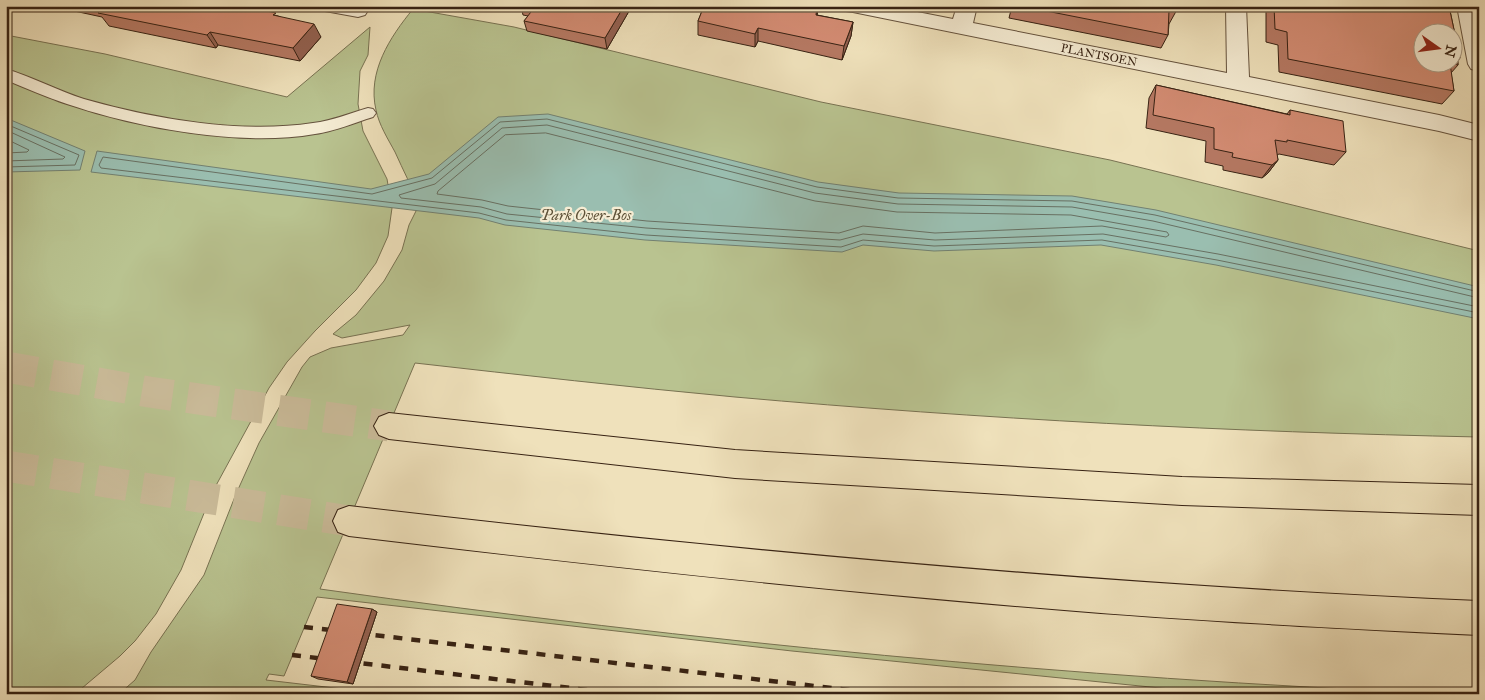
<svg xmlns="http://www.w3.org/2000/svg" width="1485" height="700" viewBox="0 0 1485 700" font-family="'IM FELL Great Primer',serif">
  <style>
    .green { fill: #b9c390; stroke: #787252 }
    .water { fill: #9abeb0; stroke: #728071 }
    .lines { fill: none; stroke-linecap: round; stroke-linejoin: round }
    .shore { stroke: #687062; stroke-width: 1 }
    .highway-tunnel { stroke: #cabb99; stroke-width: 31; stroke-dasharray: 31 15; stroke-linecap: butt }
    .lane-casing { stroke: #65523d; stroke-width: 2 }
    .street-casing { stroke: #65523d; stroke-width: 2 }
    .highway-casing { stroke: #372213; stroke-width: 2 }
    .lane { fill: #f5ecd3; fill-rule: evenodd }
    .street { fill: #f5ecd3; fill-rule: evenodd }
    .highway { fill: #efe1bb; fill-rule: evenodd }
    .rail { stroke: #372213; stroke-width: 4.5; stroke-dasharray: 9 9; stroke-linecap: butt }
    .wall { fill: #b57862; stroke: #372213 }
    .shaded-wall { fill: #936150; stroke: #372213 }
    .building { fill: #d28b72; stroke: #372213; fill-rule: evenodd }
    .labels { text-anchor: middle; stroke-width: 4.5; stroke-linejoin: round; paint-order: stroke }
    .far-street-label { font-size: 12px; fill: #372213; stroke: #f5ecd3 }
    .park-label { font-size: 15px; font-style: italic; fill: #5e5238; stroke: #f5ecd3 }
  </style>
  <rect width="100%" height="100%" fill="#efe1bb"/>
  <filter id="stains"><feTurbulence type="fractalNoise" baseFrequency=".004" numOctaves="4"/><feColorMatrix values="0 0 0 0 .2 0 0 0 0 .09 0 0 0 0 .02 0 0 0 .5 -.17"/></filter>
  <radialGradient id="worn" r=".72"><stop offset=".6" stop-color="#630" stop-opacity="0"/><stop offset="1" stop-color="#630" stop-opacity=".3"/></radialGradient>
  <path class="green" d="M 413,9 L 514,27 L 821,102 L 1110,160 L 1479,251 L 1479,437 C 1230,432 982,419 735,397 C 628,387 521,375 415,363 L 320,589 C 695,642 1073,678 1451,694 L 1220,694 L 792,651 L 317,597 L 284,676 L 269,674 L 266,680 L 386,694 L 119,694 L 135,680 L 151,652 L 204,575 L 236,494 L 259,443 L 302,367 L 310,357 L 331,348 L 403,335 L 410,325 L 342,338 L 333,334 L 356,315 L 384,281 L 402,250 L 409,225 L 419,205 C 412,187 403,170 395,152 C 388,139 379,125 376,110 C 367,72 390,37 413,9 Z
    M 370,27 L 368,55 L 360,71 L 358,104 L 363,131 L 387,179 L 392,208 L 388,236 L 376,263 L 356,290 L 315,331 L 287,362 L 269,388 L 213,491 L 181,570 L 156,614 L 135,641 L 120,656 L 75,694 L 6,694 L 6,35 L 105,54 L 287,97 Z"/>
  <path class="water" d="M 548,114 L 818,182 L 899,193 L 1072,196 L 1156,210 L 1479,287 L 1479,319 L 1216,265 L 1101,245 L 934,251 L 863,245 L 842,252 L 645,240 L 505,225 L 479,218 L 91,172 L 97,151 L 371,189 L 429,174 L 498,117 Z
    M 6,118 L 85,151 L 80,170 L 6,172 Z"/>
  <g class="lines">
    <path class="shore" d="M 6,124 L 79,155 L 75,165 L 6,167
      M 6,130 L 65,157 L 63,159 L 6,161
      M 546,133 L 815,201 L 897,212 L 1071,215 L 1167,232 L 1169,235 L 1166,237 L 1102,226 L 935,233 L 863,226 L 839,233 L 647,221 L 508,206 L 482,200 L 437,194 L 438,191 L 505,135 Z
      M 6,139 L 29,150 L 27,152 L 6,153
      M 1479,292 L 1155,215 L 1072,201 L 898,198 L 817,187 L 547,119 L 500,122 L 432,178 L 372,194 L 103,157 L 99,165 L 101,168 L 479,213 L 506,220 L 646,235 L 841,247 L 863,240 L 934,246 L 1102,240 L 1217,260 L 1479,313
      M 1479,298 L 1153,221 L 1072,207 L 898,204 L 815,193 L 547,125 L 502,128 L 435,184 L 399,195 L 401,198 L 481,207 L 507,214 L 646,228 L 840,240 L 863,234 L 935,240 L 1103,234 L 1218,254 L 1479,307"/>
    <path class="highway-tunnel" d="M 6,367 L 149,392 L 389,426
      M 6,466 L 349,521"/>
    <g class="lane-casing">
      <path id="lane" d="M 6,69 C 33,77 58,91 84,99 C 154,119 241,134 313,123 C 332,121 350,113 368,108 L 373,109 L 376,113 L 373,117 C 354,123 335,131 315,134 C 240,147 138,128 67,104 C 46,97 26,88 6,80 Z"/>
    </g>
    <g class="street-casing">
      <path id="street" d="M 322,6 L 371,6 L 365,15 L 358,17 L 325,11 Z
        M 843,6 L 887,6 L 953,19 L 957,6 L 977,6 L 973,23 L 1227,73 L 1226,6 L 1246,6 L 1249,77 L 1439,115 L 1479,125 L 1479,141 L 1439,131 L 853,12 L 846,11 Z
        M 1457,6 L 1477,6 L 1479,71 L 1471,69 L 1468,64 Z"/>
    </g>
    <g class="highway-casing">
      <path id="highway" d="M 389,413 L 735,450 L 1182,477 L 1479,485 L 1479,515 L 1182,505 L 735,478 L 389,439 L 379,435 L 374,426 L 379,417 Z
        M 349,506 C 725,550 1101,585 1479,601 L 1479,635 C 1336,628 1194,621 1052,609 C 817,590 583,564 349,536 L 338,532 L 333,521 L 338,510 Z"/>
    </g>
    <use href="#lane" class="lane"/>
    <use href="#street" class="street"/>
    <use href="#highway" class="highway"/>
    <path class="rail" d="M 304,627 L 884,694
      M 292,655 L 621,694"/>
  </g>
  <path class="wall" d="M 51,6 L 244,6 L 278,16 L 321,37 L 300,61 L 218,45 L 216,48 L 109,26 L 102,17 Z
    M 521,6 L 632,6 L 607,49 L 527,31 L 524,21 L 528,16 L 523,15 Z
    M 704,6 L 819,6 L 817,15 L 853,22 L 851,36 L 842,60 L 758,41 L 755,47 L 698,35 L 698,21 Z
    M 1012,6 L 1179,6 L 1169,24 L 1168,35 L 1161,48 L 1009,18 Z
    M 1266,6 L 1449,6 L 1460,58 L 1458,61 L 1458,65 L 1451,73 L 1454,91 L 1442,104 L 1279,72 L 1278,45 L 1266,42 Z
    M 1156,85 L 1287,114 L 1290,110 L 1346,152 L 1334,165 L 1279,154 L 1277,155 L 1278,160 L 1268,173 L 1262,178 L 1223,170 L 1223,166 L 1205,162 L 1206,141 L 1146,128 L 1149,98 Z
    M 372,609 L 377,612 L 353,684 L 318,679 L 311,676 Z"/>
  <path class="shaded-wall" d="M 624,6 L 632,6 L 607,49 L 605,38 Z
    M 817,6 L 819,6 L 814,28 L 816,15 Z
    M 853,22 L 851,36 L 842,60 L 844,46 Z
    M 314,24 L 321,37 L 300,61 L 293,48 Z
    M 758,28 L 758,41 L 755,47 L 755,34 Z
    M 210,32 L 218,45 L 216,48 L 207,35 Z
    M 1278,160 L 1268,173 L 1262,178 L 1272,165 Z
    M 372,609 L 377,612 L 353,684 L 347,682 Z"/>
  <path class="building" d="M 102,6 L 244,6 L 276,13 L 273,15 L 314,24 L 293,48 L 210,32 L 207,35 L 98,13 L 104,7 Z
    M 526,6 L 624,6 L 605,38 L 524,21 L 534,8 Z
    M 704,6 L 817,6 L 816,15 L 853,22 L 844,46 L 758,28 L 755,34 L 698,21 Z
    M 1021,6 L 1176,6 L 1176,11 L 1169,10 L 1168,35 Z
    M 1274,6 L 1449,6 L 1460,58 L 1457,58 L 1458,65 L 1450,63 L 1454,91 L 1288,59 L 1287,32 L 1275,29 ZM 1422,32 L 1452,32 L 1452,62 L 1422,62 Z
    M 1156,85 L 1290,115 L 1290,110 L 1343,121 L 1346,152 L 1287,140 L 1287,142 L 1275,140 L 1278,160 L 1272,165 L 1232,157 L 1233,153 L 1214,149 L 1214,128 L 1153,115 Z
    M 337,604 L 372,609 L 347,682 L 311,676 Z"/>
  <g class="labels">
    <g class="far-street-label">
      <text transform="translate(1099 55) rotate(11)" y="4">PLANTSOEN</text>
    </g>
    <g class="park-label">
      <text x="586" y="220">Park Over-Bos</text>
    </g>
  </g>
  <rect width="1485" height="700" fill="none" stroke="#efe1bb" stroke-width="25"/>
  <rect x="8" y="8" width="1470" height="685" fill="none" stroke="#372213" stroke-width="2.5"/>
  <rect x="12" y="12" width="1460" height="675" fill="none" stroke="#372213"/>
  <g transform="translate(1438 48) rotate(104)"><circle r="24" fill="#f5ecd3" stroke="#a99b86"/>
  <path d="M0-4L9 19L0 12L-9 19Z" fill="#8f2418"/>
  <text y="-8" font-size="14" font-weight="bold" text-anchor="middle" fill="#372213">N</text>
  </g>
  <rect width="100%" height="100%" filter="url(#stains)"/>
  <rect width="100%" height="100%" fill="url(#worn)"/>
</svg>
